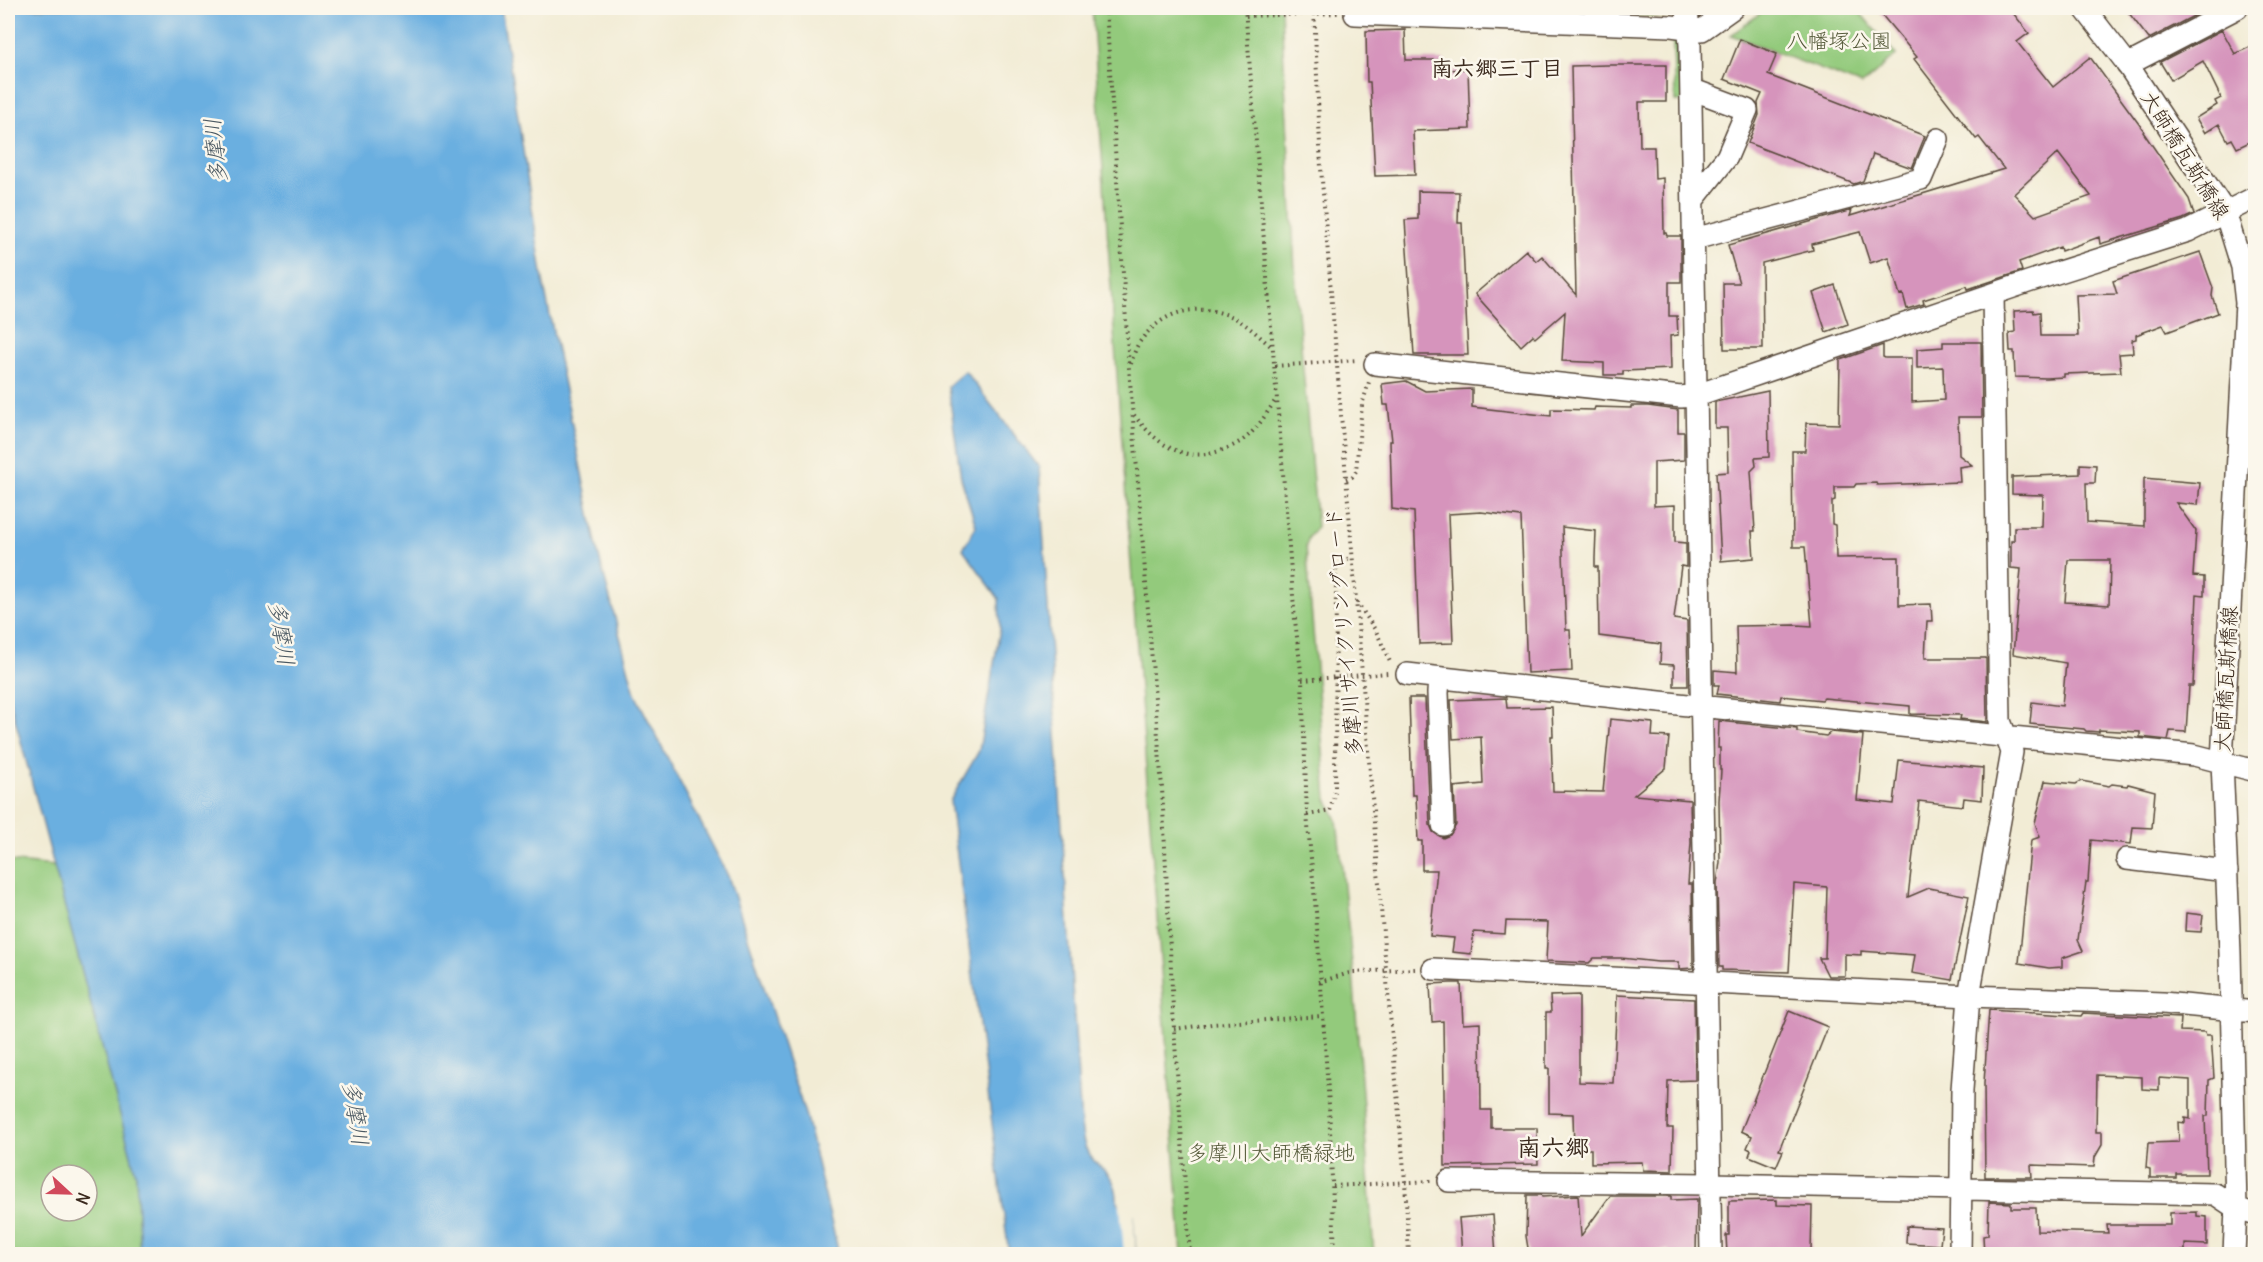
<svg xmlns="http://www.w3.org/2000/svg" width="2263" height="1262" viewBox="0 0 2263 1262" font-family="Delius,'Klee One',sans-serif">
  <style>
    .green { fill: #93ca7c; stroke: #677a4d; stroke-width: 1.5; fill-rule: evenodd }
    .water { fill: #6aafe0; stroke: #526c7f; stroke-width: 1.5 }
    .pier { fill: #f2ecd5 }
    .building { fill: #d694bc; fill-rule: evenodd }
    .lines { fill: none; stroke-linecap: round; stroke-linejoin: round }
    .minor-casing { stroke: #564739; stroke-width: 24 }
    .path { stroke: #564739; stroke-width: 4; stroke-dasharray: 1.5 4.5; stroke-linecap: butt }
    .minor { stroke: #fff; stroke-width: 21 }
    .labels { text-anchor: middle; stroke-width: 5; stroke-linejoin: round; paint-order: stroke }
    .park-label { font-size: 21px; fill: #555a3a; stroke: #fbf7ec }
    .street-label { font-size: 21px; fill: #3b2a1e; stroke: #fbf7ec }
    .neighbourhood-label { font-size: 22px; font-weight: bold; fill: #3b2a1e; stroke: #fbf7ec }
    .water-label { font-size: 22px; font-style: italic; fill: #4b5962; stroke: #fbf7ec }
    .quarter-label { font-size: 24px; font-weight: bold; fill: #3b2a1e; stroke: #fbf7ec }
  </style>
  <rect width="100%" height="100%" fill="#fbf7ec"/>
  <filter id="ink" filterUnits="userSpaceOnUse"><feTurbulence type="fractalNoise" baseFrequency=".0167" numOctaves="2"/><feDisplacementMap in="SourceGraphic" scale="12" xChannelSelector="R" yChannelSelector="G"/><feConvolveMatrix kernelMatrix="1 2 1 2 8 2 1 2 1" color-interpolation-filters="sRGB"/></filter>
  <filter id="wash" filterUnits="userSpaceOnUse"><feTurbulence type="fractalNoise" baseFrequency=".008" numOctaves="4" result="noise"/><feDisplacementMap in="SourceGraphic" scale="24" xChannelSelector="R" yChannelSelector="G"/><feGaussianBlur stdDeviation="1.35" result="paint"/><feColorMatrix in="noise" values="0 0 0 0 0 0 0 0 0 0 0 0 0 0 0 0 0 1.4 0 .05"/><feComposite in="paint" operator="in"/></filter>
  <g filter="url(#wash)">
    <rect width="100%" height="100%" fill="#f2ecd5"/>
    <path class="green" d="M 1092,8 L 1281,8 L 1296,289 L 1317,527 L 1309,537 L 1306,546 L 1327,799 L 1337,820 L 1353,972 L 1374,1254 L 1182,1254 L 1118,390 Z
      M 1425,8 L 1670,8 L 1664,16 Z
      M 1767,8 L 1856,8 L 1896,55 L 1862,85 L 1731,35 Z
      M 1682,40 L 1683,101 L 1675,101 L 1673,41 Z
      M 8,861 L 54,866 L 136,1174 L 140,1254 L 8,1254 ZM 51,1175 L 87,1175 L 87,1211 L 51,1211 Z"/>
    <path class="water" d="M 8,8 L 501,8 L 544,286 L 598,553 L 635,694 L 728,876 L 806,1117 L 839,1254 L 140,1254 L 136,1174 L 8,693 Z
      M 965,371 L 1039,467 L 1081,1125 C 1082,1132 1083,1142 1086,1149 C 1095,1170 1118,1170 1117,1202 L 1133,1215 L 1136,1254 L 1009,1254 L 950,801 L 979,751 L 1000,629 L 999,599 L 963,549 L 976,526 L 961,478 L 948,386 Z"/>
    <path class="pier" d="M 1118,1184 L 1120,1200 L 1133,1210 L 1136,1254 L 1124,1254 Z"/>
    <g id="blocks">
      <path class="building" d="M 1876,8 L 2009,8 L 2029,33 L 2017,42 L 2053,87 L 2090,57 L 2144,131 L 2143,132 L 2189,199 L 2194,214 L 2183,219 L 2100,244 L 2099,237 L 2061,251 L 2060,247 L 2019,262 L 2022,271 L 1968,289 L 1967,286 L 1923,300 L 1924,304 L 1907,309 L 1903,294 L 1900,295 L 1888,257 L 1870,263 L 1860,232 L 1812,244 L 1813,250 L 1762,263 L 1763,349 L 1724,349 L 1723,283 L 1739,283 L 1728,245 L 1852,210 L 1850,216 L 2004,169 L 1979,137 L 1976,139 L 1914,59 L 1917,57 ZM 2058,153 L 2091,196 L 2035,216 L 2014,194 Z
        M 2125,8 L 2209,8 L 2149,39 Z
        M 1405,30 L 1406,60 L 1445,60 L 1445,70 L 1468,69 L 1470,129 L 1413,131 L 1415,175 L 1375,176 L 1370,82 L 1367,82 L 1366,31 Z
        M 2222,30 L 2235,54 L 2256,44 L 2256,139 L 2237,148 L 2232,139 L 2228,141 L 2219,124 L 2205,133 L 2196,118 L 2217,105 L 2215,101 L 2221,98 L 2203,61 L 2171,80 L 2160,62 Z
        M 1740,39 L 1777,54 L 1768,75 L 1925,136 L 1912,168 L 1873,154 L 1863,181 L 1854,184 L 1748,143 L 1759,115 L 1758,103 L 1762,94 L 1724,79 Z
        M 1607,65 L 1666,65 L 1666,102 L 1639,102 L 1640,147 L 1654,147 L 1655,179 L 1663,178 L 1664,233 L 1666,233 L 1667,236 L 1681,236 L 1681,282 L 1669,282 L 1669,316 L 1677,316 L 1678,335 L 1670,336 L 1671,369 L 1623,371 L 1623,375 L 1604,375 L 1604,363 L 1562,361 L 1565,312 L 1535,338 L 1533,335 L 1521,346 L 1475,294 L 1526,250 L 1536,261 L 1542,256 L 1576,295 L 1571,66 Z
        M 1418,191 L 1459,192 L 1458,223 L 1462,223 L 1468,355 L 1414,355 L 1405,220 L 1418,219 Z
        M 2200,252 L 2213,288 L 2212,296 L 2218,313 L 2167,332 L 2163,325 L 2136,335 L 2136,339 L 2132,340 L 2133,353 L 2119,354 L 2121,372 L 2064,374 L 2064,377 L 2046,378 L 2015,377 L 2014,351 L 2010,351 L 2009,333 L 2015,332 L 2014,311 L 2033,310 L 2034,313 L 2040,312 L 2041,336 L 2078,336 L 2076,295 L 2117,294 L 2113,281 Z
        M 1835,285 L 1848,324 L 1826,332 L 1813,293 Z
        M 1943,342 L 1981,342 L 1982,417 L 1958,417 L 1959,455 L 1972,465 L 1959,467 L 1960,482 L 1877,485 L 1876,483 L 1856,484 L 1854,487 L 1835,487 L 1835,500 L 1832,501 L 1832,524 L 1835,525 L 1836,558 L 1899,557 L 1899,605 L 1931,604 L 1932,621 L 1927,621 L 1925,658 L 1986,658 L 1987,722 L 1960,719 L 1961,715 L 1910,714 L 1910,706 L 1824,698 L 1822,700 L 1781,696 L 1780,701 L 1717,694 L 1719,685 L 1714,685 L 1714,670 L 1737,672 L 1736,626 L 1796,625 L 1812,626 L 1805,547 L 1793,547 L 1792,451 L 1805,451 L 1806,423 L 1839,424 L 1840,360 L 1883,345 L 1883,357 L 1885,358 L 1912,358 L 1912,402 L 1944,400 L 1943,367 L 1917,368 L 1917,349 L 1943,347 Z
        M 1406,381 L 1425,391 L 1472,389 L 1472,407 L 1551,416 L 1551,409 L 1594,410 L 1595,407 L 1631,408 L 1631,406 L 1648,406 L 1678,410 L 1678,432 L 1684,432 L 1684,460 L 1654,462 L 1654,506 L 1675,505 L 1675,542 L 1686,543 L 1686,567 L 1681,566 L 1674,619 L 1687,621 L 1688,686 L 1674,686 L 1674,665 L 1660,664 L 1661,644 L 1599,636 L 1598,567 L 1595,567 L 1595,558 L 1596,531 L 1562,527 L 1566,630 L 1570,630 L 1572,671 L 1527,673 L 1521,517 L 1481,512 L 1448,514 L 1453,643 L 1419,644 L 1414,512 L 1392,509 L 1390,441 L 1392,441 L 1388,405 L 1384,405 L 1382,384 Z
        M 1768,391 L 1769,457 L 1755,458 L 1756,466 L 1751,471 L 1755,531 L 1752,531 L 1754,558 L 1721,561 L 1716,473 L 1728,472 L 1727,428 L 1715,428 L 1715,402 Z
        M 2080,464 L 2096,465 L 2095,483 L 2086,483 L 2087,522 L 2144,526 L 2144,478 L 2200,483 L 2198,505 L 2176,503 L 2196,531 L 2193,576 L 2204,577 L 2204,595 L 2197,594 L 2193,686 L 2189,686 L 2186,732 L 2170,731 L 2168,740 L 2140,737 L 2140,732 L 2099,730 L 2099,732 L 2086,731 L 2084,729 L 2030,724 L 2032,702 L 2062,706 L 2066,663 L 2013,654 L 2021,569 L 2011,568 L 2011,541 L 2014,541 L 2014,527 L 2042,527 L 2043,495 L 2012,494 L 2012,477 L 2080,474 ZM 2068,560 L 2110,560 L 2109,605 L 2065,602 Z
        M 1409,698 L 1425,698 L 1430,825 L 1433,832 L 1443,838 L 1450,835 L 1456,825 L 1454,787 L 1483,784 L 1481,737 L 1453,739 L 1451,700 L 1506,698 L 1507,708 L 1552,707 L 1553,736 L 1551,736 L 1553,791 L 1603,792 L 1610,719 L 1653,723 L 1652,736 L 1669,737 L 1666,768 L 1634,795 L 1690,800 L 1691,843 L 1688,884 L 1692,884 L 1693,968 L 1679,969 L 1679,962 L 1658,962 L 1621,958 L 1594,958 L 1589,963 L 1546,961 L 1548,922 L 1506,921 L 1505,934 L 1474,932 L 1471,954 L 1452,952 L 1454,938 L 1430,936 L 1437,870 L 1422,870 L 1422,841 L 1418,841 L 1416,795 L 1412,795 Z
        M 1719,721 L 1797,729 L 1797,732 L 1826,736 L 1831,732 L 1863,735 L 1857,800 L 1894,804 L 1899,760 L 1983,768 L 1982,800 L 1964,798 L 1963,806 L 1919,801 L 1908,897 L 1929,888 L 1969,896 L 1952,980 L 1912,973 L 1915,955 L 1861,951 L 1861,955 L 1845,954 L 1845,976 L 1828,976 L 1819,958 L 1825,958 L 1827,887 L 1794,884 L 1789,972 L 1722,970 L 1722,967 L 1719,967 L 1717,884 L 1720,862 L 1719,801 L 1721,770 L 1720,770 L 1720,748 L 1718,748 Z
        M 2045,781 L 2076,784 L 2081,781 L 2109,786 L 2112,784 L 2127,786 L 2128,784 L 2155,791 L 2152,828 L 2133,827 L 2131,844 L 2091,840 L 2088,882 L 2086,882 L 2078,940 L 2083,951 L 2062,958 L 2062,967 L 2049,968 L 2019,963 L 2031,840 L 2040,837 L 2035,823 Z
        M 2186,913 L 2203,915 L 2201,932 L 2185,931 Z
        M 1450,983 L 1461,983 L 1463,1024 L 1480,1023 L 1481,1110 L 1491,1110 L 1491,1128 L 1537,1128 L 1538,1164 L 1445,1166 L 1443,1021 L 1432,1022 L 1430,984 Z
        M 1579,995 L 1579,1082 L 1613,1083 L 1617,995 L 1694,999 L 1695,1080 L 1668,1081 L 1667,1128 L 1673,1128 L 1672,1171 L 1643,1170 L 1642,1162 L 1591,1163 L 1591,1149 L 1574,1149 L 1573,1114 L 1549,1113 L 1549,1068 L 1546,1068 L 1546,1012 L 1551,1012 L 1550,996 Z
        M 1989,1010 L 2081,1016 L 2083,1013 L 2101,1014 L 2181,1018 L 2180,1031 L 2205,1032 L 2206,1035 L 2211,1035 L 2214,1078 L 2209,1080 L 2208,1116 L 2205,1116 L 2207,1174 L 2176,1174 L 2176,1178 L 2150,1178 L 2150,1169 L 2146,1168 L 2148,1143 L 2179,1142 L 2178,1122 L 2185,1123 L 2185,1118 L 2190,1119 L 2190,1080 L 2159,1078 L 2159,1090 L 2142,1089 L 2142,1077 L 2097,1075 L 2096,1132 L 2102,1132 L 2102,1145 L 2095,1157 L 2094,1167 L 2031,1165 L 2032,1177 L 1985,1177 L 1984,1083 Z
        M 1789,1011 L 1828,1027 L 1779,1150 L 1783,1151 L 1776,1167 L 1749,1156 L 1751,1150 L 1747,1148 L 1752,1136 L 1741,1131 Z
        M 1527,1195 L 1541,1195 L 1542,1197 L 1578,1195 L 1581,1236 L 1610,1196 L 1671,1196 L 1671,1200 L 1697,1199 L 1696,1254 L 1669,1254 L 1669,1250 L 1624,1254 L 1529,1254 L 1526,1236 Z
        M 1777,1200 L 1777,1205 L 1812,1206 L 1811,1253 L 1727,1254 L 1726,1235 L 1729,1235 L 1729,1201 Z
        M 1989,1202 L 2011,1203 L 2011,1208 L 2036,1208 L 2037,1231 L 2108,1233 L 2107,1225 L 2170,1225 L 2170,1213 L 2197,1212 L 2197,1216 L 2207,1217 L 2207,1245 L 2185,1244 L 2185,1251 L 2182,1251 L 2182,1254 L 1984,1254 L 1983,1236 L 1988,1235 Z
        M 1493,1215 L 1496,1254 L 1462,1254 L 1459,1218 Z
        M 1907,1226 L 1942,1228 L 1940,1245 L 1906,1243 Z"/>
    </g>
  </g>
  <g filter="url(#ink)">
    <use href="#blocks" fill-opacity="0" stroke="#564739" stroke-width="1.5"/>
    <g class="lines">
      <g class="minor-casing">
        <path id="minor" d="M 1687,8 L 1690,45 L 1711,1254
          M 2084,8 L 2125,61 L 2225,212 L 2242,267 L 2246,303 L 2222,761 L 2230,953 L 2236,1208 L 2234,1254
          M 1355,14 L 1671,26 L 1702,30 L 1733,8
          M 2127,65 L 2237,8
          M 1691,89 L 1747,110 L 1727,157 L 1693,200
          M 1694,239 L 1921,179 L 1938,139
          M 1375,364 L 1681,397 L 1697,395 L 2028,282 L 2188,231 L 2256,197
          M 1407,674 L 1678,704 L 2194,755 L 2256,771
          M 1439,678 L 1438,693 L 1443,825
          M 2127,859 L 2227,871
          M 1433,969 L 1969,996 L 2163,1003 L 2256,1012
          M 1449,1181 L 1710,1184 L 2215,1194 L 2236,1208 L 2256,1215
          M 1960,1254 L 1962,1090 L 1969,996 L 2012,752 L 2000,721 L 1993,294"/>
      </g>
      <path class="path" d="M 1106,8 L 1129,368 L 1162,788 L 1174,1029 L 1190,1254
        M 1245,8 L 1295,620 L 1302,680 L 1307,815 L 1316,912 L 1329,1105 L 1335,1254
        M 1314,8 L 1321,168 L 1386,970 L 1405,1181 L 1409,1254
        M 1246,16 L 1338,13
        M 1131,364 C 1133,358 1135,349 1139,343 C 1162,310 1197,302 1233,317 C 1247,324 1261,338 1273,348
        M 1275,366 L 1358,360
        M 1134,415 C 1155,442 1180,462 1216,452 C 1227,449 1241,443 1249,435 C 1260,425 1268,411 1277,398
        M 1346,479 L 1352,477 L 1356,471 L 1362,405 L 1369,382
        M 1357,602 L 1376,631 L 1391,664
        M 1302,680 L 1388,673
        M 1307,815 L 1330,811 L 1335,791 L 1336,571 L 1338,563 L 1352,557
        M 1319,982 L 1353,972 L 1416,969
        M 1174,1029 L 1212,1024 L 1321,1016
        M 1333,1186 L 1431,1181"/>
      <use href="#minor" class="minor"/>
    </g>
  </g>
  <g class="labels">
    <g class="park-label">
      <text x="1839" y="48">八幡塚公園</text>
      <text x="1271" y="1160">多摩川大師橋緑地</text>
    </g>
    <g class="street-label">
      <text transform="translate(2185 155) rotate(58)" y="7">大師橋瓦斯橋線</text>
      <text transform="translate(1344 632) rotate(-95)" y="7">多摩川サイクリングロード</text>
      <text transform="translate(2226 679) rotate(-87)" y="7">大師橋瓦斯橋線</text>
    </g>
    <g class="neighbourhood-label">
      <text x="1497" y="76">南六郷三丁目</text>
    </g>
    <g class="water-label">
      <text transform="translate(215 151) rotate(-96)" y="8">多摩川</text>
      <text transform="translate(282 633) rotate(81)" y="8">多摩川</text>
      <text transform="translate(356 1113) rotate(81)" y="8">多摩川</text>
    </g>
    <g class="quarter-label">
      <text x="1553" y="1156">南六郷</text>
    </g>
  </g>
  <rect width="2263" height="1262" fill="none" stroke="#fbf7ec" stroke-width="30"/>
  <g transform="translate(69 1193) rotate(112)"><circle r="28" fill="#fbf7ec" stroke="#aea59a" stroke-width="1.5"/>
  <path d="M0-4.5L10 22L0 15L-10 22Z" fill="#d1495b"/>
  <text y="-9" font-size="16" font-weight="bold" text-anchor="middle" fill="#3b2a1e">N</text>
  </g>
</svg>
